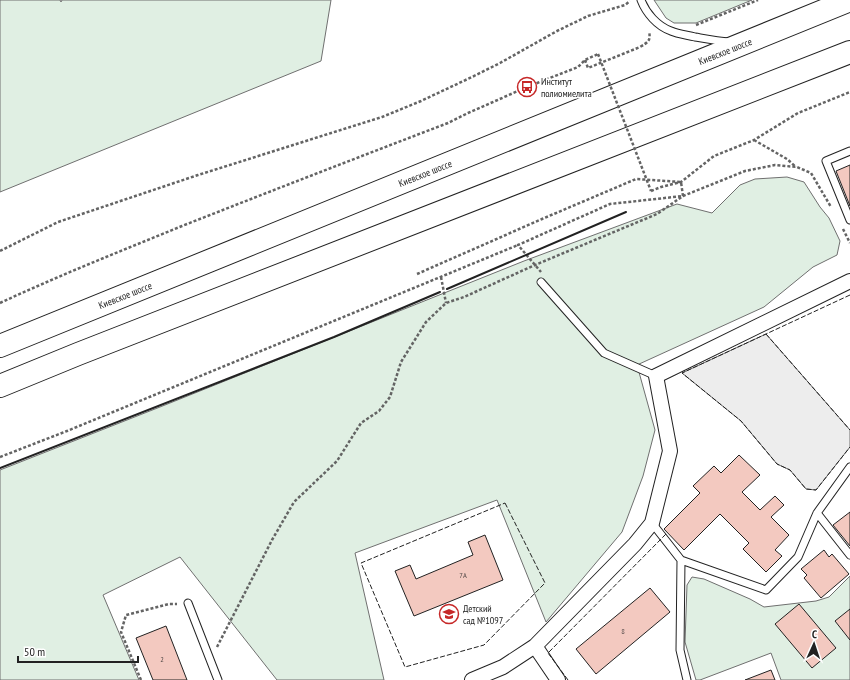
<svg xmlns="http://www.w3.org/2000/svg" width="850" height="680" viewBox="0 0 850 680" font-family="'PT Sans Narrow',sans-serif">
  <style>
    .green { fill: #e0efe3; stroke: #6f6f6f }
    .parking { fill: #ededed; stroke: #6f6f6f }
    .building { fill: #f3c9c0; stroke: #222 }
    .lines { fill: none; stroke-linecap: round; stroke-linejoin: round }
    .lane-casing { stroke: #222; stroke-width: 9 }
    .street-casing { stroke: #222; stroke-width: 16 }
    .highway-casing { stroke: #222; stroke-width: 24 }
    .path { stroke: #646464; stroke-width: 2.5; stroke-dasharray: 3 2; stroke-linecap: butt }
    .lane { stroke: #fff; stroke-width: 7 }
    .street { stroke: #fff; stroke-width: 14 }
    .highway { stroke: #fff; stroke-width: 22 }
    .path-bridge { stroke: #646464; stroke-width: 2.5; stroke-dasharray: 3 2; stroke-linecap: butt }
    .fence { stroke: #222; stroke-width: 1; stroke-dasharray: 5 2; stroke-linecap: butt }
    .wall { stroke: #222; stroke-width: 2 }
    .labels { text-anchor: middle; stroke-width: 3; stroke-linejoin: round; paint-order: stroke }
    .number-label { font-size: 8px; fill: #564c4a }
    .street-label { font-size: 10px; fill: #222; stroke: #fff }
    .poi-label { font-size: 10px; fill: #222; stroke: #fff; text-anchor: start }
  </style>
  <rect width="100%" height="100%" fill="#fff"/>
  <path class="green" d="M 0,0 L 60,0 L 61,2 L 62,0 L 331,0 L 321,61 L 0,192 Z
    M 654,0 L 752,0 L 696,23 L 674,23 L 666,18 Z
    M 787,177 L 804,182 L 820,207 L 829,218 L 840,241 L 837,255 L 813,267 L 764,307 L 637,365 L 655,430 L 643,476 L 622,532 L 546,622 L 497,500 L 355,553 L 384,680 L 277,680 L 180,557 L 103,595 L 139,680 L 0,680 L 0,470 L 160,407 L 524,261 L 677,204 L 712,213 L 740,185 L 755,179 Z
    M 850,576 L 850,680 L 781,680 L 771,653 L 700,680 L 696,680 L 685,642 L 687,585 L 692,577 L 704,579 L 750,599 L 764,607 L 816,601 L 829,597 Z"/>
  <path class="parking" d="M 766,334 L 850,430 L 850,447 L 816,490 L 806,489 L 790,470 L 777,464 L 741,421 L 682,373 Z"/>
  <path class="building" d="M 850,165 L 850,206 L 836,171 Z
    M 739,455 L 760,475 L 742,492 L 760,510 L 775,496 L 784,505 L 771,517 L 789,535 L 775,550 L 782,556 L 766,572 L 743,549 L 749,543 L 720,514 L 684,550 L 664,529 L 700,493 L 693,486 L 714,466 L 721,473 Z
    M 850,512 L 850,546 L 833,525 Z
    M 485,535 L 503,580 L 414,616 L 395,571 L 410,565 L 416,579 L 473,555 L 468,542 Z
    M 824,550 L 829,557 L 832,554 L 849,574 L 821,598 L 804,578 L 807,575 L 801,569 Z
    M 650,588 L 670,612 L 596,674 L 576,649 Z
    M 799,604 L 836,648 L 812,668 L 775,624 Z
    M 850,609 L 850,640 L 835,621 Z
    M 166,626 L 187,680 L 153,680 L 136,638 Z
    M 771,670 L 775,680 L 745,680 Z"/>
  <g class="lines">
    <g class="lane-casing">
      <path id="lane" d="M 641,0 C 646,13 657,26 671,31 C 678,34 687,35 695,37 C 707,39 718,41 729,42
        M 850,151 L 826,161 L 850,220
        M 541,282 L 604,353 L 656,376
        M 817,513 L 850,555
        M 652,523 L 681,560 L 766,590 L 798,557 L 817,513 L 850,467
        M 681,560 L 680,650 L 687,680
        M 188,603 L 218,680"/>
    </g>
    <g class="street-casing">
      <path id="street" d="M 535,646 L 558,680
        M 472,680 L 503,667 L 535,646 L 635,544 L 652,523 L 670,451 L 656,376 L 850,281"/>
    </g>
    <g class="highway-casing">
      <path id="highway" d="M 0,346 L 850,0
        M 0,386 L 78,354 L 850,52"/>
    </g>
    <path class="path" d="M 696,25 L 758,0
      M 585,60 L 588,68 L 640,47 C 648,42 651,41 649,31
      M 754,140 L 787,159 L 796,167
      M 651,191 L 661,187 L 681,182 L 714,156 L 754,140 L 798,113 L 850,92
      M 843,229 L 850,243
      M 0,251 L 58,222 L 198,175 L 382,117 L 421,101 L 474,76 L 500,63 L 557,31 L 588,16 L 625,5 L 630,1
      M 417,274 L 542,219 L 636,179 L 681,182 L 683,196 L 610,204 L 518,245 L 541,272
      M 441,277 L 446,303
      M 0,303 C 60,275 121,251 182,226 C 271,191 359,157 448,123 L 468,113 L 527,87 L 578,67 L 585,60 L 598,54
      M 0,457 L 67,431 L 518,245
      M 217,647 L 272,540 L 294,502 L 337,461 L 361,423 L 379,411 L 390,397 L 401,362 L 426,322 L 446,303 L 464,297 L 535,265 L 657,214 L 683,196 L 745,171 L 775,165 L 797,167 L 811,173 L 831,207
      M 141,680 L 121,632 L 126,615 L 169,604 L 177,604"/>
    <use href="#lane" class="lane"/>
    <use href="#street" class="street"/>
    <use href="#highway" class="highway"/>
    <path class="path-bridge" d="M 598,54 L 651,191"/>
    <path class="fence" d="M 850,295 L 682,373 L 741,421 L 777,464 L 790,470 L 806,489 L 816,490 L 850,447
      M 766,334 L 850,430
      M 505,503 L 545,583 L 484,645 L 405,667 L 361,563 Z
      M 568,680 L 548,653 L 667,533"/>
    <path class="wall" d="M 447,289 L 626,212
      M 0,468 L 334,337 L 440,292"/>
  </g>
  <defs>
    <g id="bus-ring" transform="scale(1)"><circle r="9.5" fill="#fff" stroke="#c62828" stroke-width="1.5"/><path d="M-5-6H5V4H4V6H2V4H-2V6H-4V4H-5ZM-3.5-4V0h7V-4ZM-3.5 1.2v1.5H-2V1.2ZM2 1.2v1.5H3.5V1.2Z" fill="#c62828"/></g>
    <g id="school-ring" transform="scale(1)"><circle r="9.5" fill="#fff" stroke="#c62828" stroke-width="1.5"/><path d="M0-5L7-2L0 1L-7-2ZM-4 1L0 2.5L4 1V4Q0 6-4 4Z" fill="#c62828"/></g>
  </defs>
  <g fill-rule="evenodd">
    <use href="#bus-ring" x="527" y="87"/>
    <use href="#school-ring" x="449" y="614"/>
  </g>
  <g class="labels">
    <g class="number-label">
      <text x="463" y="578">7А</text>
      <text x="623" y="634">8</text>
      <text x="162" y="662">2</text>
    </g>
    <g class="street-label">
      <text transform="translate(725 51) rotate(-22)" y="4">Киевское шоссе</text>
      <text transform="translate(425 173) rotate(-22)" y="4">Киевское шоссе</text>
      <text transform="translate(125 295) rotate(-22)" y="4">Киевское шоссе</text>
    </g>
    <g class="poi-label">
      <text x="541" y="85">Институт<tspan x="541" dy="12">полиомиелита</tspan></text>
      <text x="463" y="612">Детский<tspan x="463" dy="12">сад №1097</tspan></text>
    </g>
  </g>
  <g transform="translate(814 644) rotate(3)" stroke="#ffffff" stroke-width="3" paint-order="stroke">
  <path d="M0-3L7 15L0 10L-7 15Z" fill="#222222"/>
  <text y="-6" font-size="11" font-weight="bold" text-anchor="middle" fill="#222222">С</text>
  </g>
  <path d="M18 656v6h120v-6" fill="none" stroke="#222222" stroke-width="2"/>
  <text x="24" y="656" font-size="12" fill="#222222" stroke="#ffffff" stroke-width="3" paint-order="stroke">50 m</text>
</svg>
